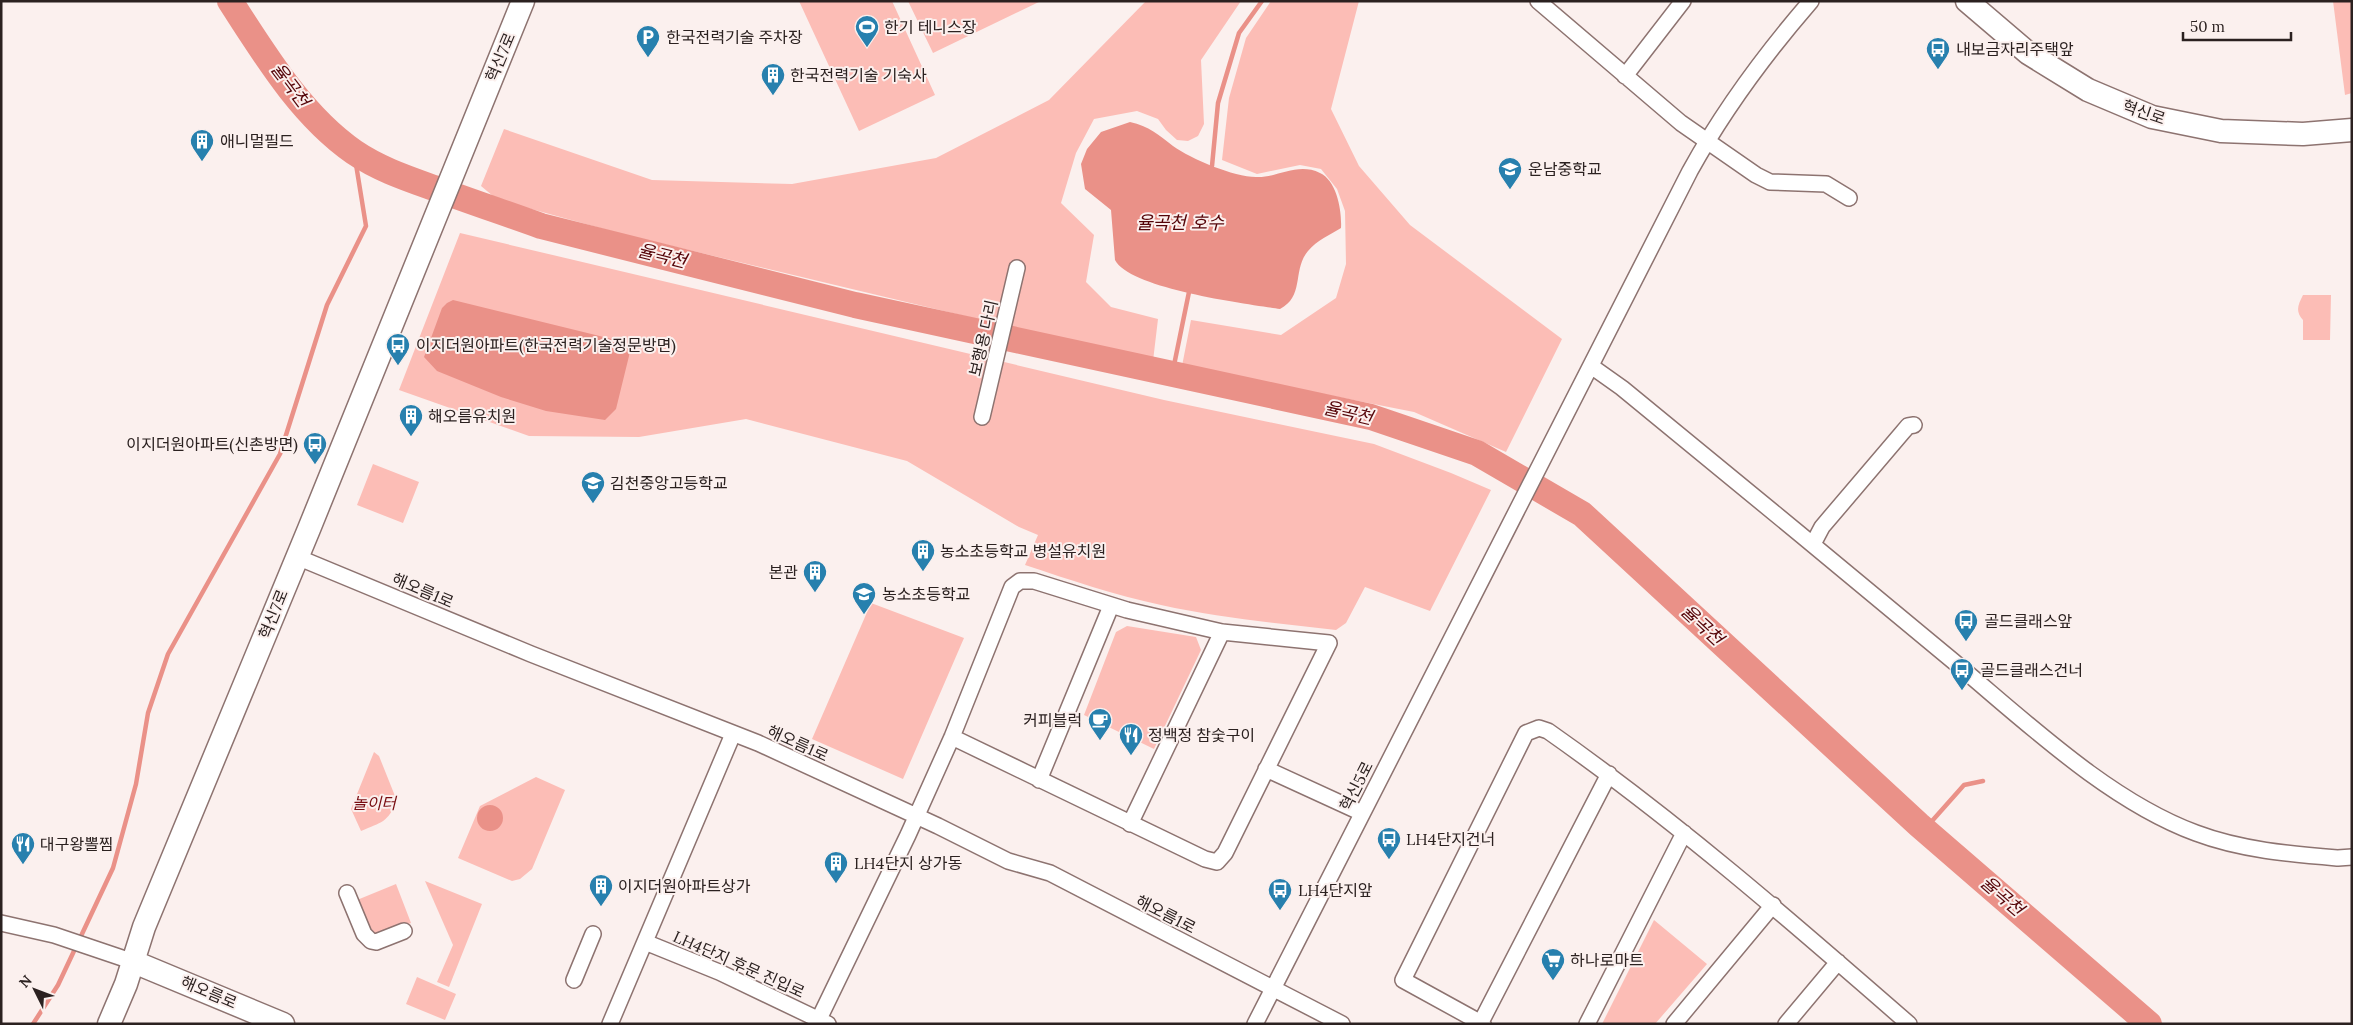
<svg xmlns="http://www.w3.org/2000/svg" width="2353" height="1025" viewBox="0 0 2353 1025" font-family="Lora,'Noto Sans KR',serif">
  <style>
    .green { fill: #fcbdb6 }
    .water { fill: #ea9188 }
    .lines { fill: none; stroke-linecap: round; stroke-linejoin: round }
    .stream { stroke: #ea9188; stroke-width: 4.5 }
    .river { stroke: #ea9188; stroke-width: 26 }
    .street-casing { stroke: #8d7370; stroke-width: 18 }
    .secondary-casing { stroke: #8d7370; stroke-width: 25 }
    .street { stroke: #fff; stroke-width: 15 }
    .secondary { stroke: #fff; stroke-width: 22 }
    .labels { text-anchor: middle; stroke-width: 4; stroke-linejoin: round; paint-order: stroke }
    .poi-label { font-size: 16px; fill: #2b2120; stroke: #fbf0ee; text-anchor: start }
    .street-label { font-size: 16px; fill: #2b2120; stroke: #fbf0ee }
    .park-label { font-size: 16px; font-style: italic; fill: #780d11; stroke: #fbf0ee }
    .water-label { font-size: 18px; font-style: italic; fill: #550408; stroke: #fbf0ee }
  </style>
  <rect width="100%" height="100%" fill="#fbf0ee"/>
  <path class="green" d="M 799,1 L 892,1 L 935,95 L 859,131 Z
    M 908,1 L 1041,1 L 933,53 Z
    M 1146,1 L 1241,1 L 1201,60 L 1204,124 L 1198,136 L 1188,141 L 1177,140 L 1166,130 L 1158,119 L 1137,111 L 1094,119 L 1076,153 L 1061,203 L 1094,235 L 1086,282 L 1111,307 L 1158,319 L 1153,361 L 622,234 L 524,207 L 493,196 L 481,186 L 504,129 L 652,180 L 792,184 L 936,158 L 1049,100 Z
    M 1271,1 L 1359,1 L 1331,109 L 1359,166 L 1410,225 L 1562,339 L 1506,452 L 1414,412 L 1182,366 L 1191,320 L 1281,335 L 1336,298 L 1346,264 L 1345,211 L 1337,189 L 1321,169 L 1300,165 L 1257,174 L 1222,160 L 1229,98 L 1246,38 Z
    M 2333,1 L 2352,1 L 2352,93 L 2345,95 Z
    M 460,233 L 1164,400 L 1374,444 L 1451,473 L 1491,490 L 1430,611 L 1365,587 L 1346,623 L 1336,630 C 1278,623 1219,618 1161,605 C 1115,595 1070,580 1025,565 L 1038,535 L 1019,527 L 907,461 L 746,419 L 639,437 L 529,436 L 399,390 Z
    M 2303,295 L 2331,295 L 2330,340 L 2303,340 L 2303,320 C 2295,311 2298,305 2303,295 Z
    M 373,464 L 419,482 L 403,523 L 357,505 Z
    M 871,603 L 964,638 L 903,779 L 812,739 Z
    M 1127,626 L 1196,637 L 1201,650 L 1154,749 L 1084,715 L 1116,632 Z
    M 374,752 L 379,756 L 397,801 C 387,823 382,822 361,831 L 351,809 Z
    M 536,777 L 565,790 L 532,869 L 520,879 L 512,881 L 458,858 L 480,806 Z
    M 425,881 L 482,904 L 449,987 L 437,982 L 453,945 Z
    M 396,884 L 411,923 L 379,936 L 374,935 L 369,931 L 357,900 Z
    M 1654,920 L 1707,964 L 1655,1024 L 1602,1024 Z
    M 417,977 L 456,994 L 445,1020 L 406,1004 Z"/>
  <path class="water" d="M 1130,122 C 1149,126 1159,135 1173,146 C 1191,159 1234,177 1256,177 C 1278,178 1297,162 1320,173 C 1337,181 1342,211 1341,228 C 1330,235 1317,240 1308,251 C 1292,270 1305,296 1280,309 C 1247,304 1130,289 1115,260 L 1111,210 L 1085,189 L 1081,164 L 1087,149 L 1101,132 Z
    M 453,300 L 624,342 L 630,349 L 629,356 L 616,409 L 605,420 L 546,411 L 501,397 L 437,371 L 424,357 L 442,308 L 447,303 Z
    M477 818a13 13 0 1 1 26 0a13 13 0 1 1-26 0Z"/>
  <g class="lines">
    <path class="stream" d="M 1212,166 L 1218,103 L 1239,33 L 1262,1
      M 1172,375 L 1189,292
      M 1924,830 L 1964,785 L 1983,781
      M 33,1024 L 58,985 L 113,868 L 136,784 L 148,713 L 168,654 L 280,454 L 327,305 L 366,226 L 354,152"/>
    <path class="river" d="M 230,1 C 265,55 301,115 354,152 C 379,169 406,178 434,188 C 469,201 505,213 541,226 L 855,305 L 1371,417 L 1477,453 L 1582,514 L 1919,825 L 2149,1024"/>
    <g class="street-casing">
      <path id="street" d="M 1538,1 L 1681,123 L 1756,175 L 1770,182 L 1826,184 L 1849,198
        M 1625,76 L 1683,1
        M 1591,366 L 1622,388 C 1731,477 1839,566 1947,656 C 2021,717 2106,800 2196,833 C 2241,850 2290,854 2338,858 L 2352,857
        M 982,417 L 1017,268
        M 1813,544 L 1822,527 L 1902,433 L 1908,426 L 1914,425
        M 297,557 L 531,654 L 758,743 L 938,826 L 1008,861 L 1050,873 L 1342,1024
        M 1266,769 L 1362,813
        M 1039,780 L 1111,606
        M 1130,824 L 1222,632
        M 347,893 L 364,934 L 371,941 L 376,942 L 404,931
        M 1,923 L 54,935 L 134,962
        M 645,942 L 719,972 L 828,1024
        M 574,980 L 593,934
        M 819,1019 L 908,835 L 952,737 L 1012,587 L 1020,581 L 1034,581 L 1127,610 L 1222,632 L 1329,643 L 1225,853 L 1217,862 L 1205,859 L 952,737
        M 610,1024 L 733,734
        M 1255,1024 L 1690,171 C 1723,111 1766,53 1811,1
        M 1480,1024 L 1609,774
        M 1483,1024 L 1403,980 L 1526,733 L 1539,728 L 1548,731 C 1675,820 1792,922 1909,1024
        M 1587,1024 L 1684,833
        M 1674,1024 L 1773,905
        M 1786,1024 L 1838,962"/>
    </g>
    <g class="secondary-casing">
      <path id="secondary" d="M 1967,1 L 2028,53 L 2088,90 L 2152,117 L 2221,131 L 2303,134 L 2352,130
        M 134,962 L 283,1024
        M 109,1024 L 126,984 L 144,927 L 309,529 L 523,1"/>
    </g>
    <use href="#street" class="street"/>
    <use href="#secondary" class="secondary"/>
  </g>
  <defs>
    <g id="stadium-pin" transform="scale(1.25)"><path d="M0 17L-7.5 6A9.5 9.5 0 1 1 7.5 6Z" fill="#2780ae" stroke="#fbf0ee"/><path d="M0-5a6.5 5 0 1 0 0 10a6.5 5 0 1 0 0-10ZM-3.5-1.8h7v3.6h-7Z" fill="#fff"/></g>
    <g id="parking-pin" transform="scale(1.25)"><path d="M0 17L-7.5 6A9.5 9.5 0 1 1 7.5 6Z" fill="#2780ae" stroke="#fbf0ee"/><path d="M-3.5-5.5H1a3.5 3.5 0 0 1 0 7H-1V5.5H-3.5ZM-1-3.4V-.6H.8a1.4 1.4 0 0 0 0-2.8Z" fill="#fff"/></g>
    <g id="bus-pin" transform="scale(1.25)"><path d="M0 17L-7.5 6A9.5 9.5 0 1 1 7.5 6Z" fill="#2780ae" stroke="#fbf0ee"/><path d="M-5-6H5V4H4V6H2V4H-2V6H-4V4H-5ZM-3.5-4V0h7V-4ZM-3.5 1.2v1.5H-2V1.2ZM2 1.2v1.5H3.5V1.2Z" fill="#fff"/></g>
    <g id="building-pin" transform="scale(1.25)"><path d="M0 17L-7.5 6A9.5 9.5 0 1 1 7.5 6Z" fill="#2780ae" stroke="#fbf0ee"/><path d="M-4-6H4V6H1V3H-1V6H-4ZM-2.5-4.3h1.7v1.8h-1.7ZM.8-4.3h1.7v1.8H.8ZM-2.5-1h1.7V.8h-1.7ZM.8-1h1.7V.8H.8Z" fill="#fff"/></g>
    <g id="school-pin" transform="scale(1.25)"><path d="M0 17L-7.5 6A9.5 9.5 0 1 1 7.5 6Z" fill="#2780ae" stroke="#fbf0ee"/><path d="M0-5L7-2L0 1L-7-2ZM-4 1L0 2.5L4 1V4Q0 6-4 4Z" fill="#fff"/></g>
    <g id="cafe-pin" transform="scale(1.25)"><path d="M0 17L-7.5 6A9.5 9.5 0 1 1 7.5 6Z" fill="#2780ae" stroke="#fbf0ee"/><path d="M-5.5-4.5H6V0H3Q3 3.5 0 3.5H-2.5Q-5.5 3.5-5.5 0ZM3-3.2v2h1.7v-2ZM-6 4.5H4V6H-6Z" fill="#fff"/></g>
    <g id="restaurant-pin" transform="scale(1.25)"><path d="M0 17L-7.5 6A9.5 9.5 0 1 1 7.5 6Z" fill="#2780ae" stroke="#fbf0ee"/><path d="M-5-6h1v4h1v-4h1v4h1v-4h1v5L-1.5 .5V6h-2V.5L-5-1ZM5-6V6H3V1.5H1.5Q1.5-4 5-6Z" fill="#fff"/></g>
    <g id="supermarket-pin" transform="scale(1.25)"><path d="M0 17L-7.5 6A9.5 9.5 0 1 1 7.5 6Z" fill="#2780ae" stroke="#fbf0ee"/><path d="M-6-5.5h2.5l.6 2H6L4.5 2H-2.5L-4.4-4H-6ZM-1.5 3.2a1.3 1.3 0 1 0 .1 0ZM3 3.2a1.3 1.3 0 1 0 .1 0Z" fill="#fff"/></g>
  </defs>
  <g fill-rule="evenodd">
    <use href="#stadium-pin" x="867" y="27"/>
    <use href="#parking-pin" x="648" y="37"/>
    <use href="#bus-pin" x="1938" y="49"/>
    <use href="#building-pin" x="773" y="75"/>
    <use href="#building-pin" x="202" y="141"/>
    <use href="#school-pin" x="1510" y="169"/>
    <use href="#bus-pin" x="398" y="345"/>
    <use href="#building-pin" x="411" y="416"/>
    <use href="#bus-pin" x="315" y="444"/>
    <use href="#school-pin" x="593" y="483"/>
    <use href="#building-pin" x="923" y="551"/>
    <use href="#building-pin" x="815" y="572"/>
    <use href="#school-pin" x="864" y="594"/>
    <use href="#bus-pin" x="1966" y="621"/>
    <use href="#bus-pin" x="1962" y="670"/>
    <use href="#cafe-pin" x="1100" y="720"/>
    <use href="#restaurant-pin" x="1131" y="735"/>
    <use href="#bus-pin" x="1389" y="839"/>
    <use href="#restaurant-pin" x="23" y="844"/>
    <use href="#building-pin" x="836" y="863"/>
    <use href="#building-pin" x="601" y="886"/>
    <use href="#bus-pin" x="1280" y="890"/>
    <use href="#supermarket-pin" x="1553" y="960"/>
  </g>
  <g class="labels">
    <g class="poi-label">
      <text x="884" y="33">한기 테니스장</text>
      <text x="666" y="43">한국전력기술 주차장</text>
      <text x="1956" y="55">내보금자리주택앞</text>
      <text x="790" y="81">한국전력기술 기숙사</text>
      <text x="220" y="147">애니멀필드</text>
      <text x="1528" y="175">운남중학교</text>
      <text x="416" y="351">이지더원아파트(한국전력기술정문방면)</text>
      <text x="428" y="422">해오름유치원</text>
      <text x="298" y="450" text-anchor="end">이지더원아파트(신촌방면)</text>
      <text x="610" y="489">김천중앙고등학교</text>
      <text x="940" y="557">농소초등학교 병설유치원</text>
      <text x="798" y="578" text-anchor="end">본관</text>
      <text x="882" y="600">농소초등학교</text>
      <text x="1984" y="627">골드클래스앞</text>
      <text x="1980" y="676">골드클래스건너</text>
      <text x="1082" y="726" text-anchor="end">커피블럭</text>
      <text x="1148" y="741">정백정 참숯구이</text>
      <text x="1406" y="845">LH4단지건너</text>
      <text x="40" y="850">대구왕뽈찜</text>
      <text x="854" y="869">LH4단지 상가동</text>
      <text x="618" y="892">이지더원아파트상가</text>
      <text x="1298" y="896">LH4단지앞</text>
      <text x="1570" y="966">하나로마트</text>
    </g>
    <g class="street-label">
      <text transform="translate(500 57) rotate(-67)" y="6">혁신7로</text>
      <text transform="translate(2144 112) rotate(19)" y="6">혁신로</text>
      <text transform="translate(983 338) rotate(-77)" y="6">보행용 다리</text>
      <text transform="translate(423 590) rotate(23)" y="6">해오름1로</text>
      <text transform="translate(273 614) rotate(-68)" y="6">혁신7로</text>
      <text transform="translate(798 743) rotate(24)" y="6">해오름1로</text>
      <text transform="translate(1356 786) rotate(-63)" y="6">혁신5로</text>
      <text transform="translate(1166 914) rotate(27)" y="6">해오름1로</text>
      <text transform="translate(739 964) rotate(24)" y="6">LH4단지 후문 진입로</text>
      <text transform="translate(209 992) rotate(23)" y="6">해오름로</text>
    </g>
    <g class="park-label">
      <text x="374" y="809">놀이터</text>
    </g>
    <g class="water-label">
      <text transform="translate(290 85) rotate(53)" y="6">율곡천</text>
      <text x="1180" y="229">율곡천 호수</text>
      <text transform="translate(662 256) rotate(14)" y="6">율곡천</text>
      <text transform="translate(1348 413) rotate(13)" y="6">율곡천</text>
      <text transform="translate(1702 625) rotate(43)" y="6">율곡천</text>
      <text transform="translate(2002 896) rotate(41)" y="6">율곡천</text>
    </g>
  </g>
  <rect width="2353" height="1025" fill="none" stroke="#2b2120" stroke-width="5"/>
  <g transform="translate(35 990) rotate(312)" stroke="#fbf0ee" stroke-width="4" paint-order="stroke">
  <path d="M0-4L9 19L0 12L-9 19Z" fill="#2b2120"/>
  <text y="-8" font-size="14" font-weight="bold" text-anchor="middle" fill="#2b2120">N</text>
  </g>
  <path d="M2183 32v8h108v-8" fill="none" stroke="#2b2120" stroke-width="2.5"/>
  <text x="2190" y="32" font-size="15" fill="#2b2120" stroke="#fbf0ee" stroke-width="4" paint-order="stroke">50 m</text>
</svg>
